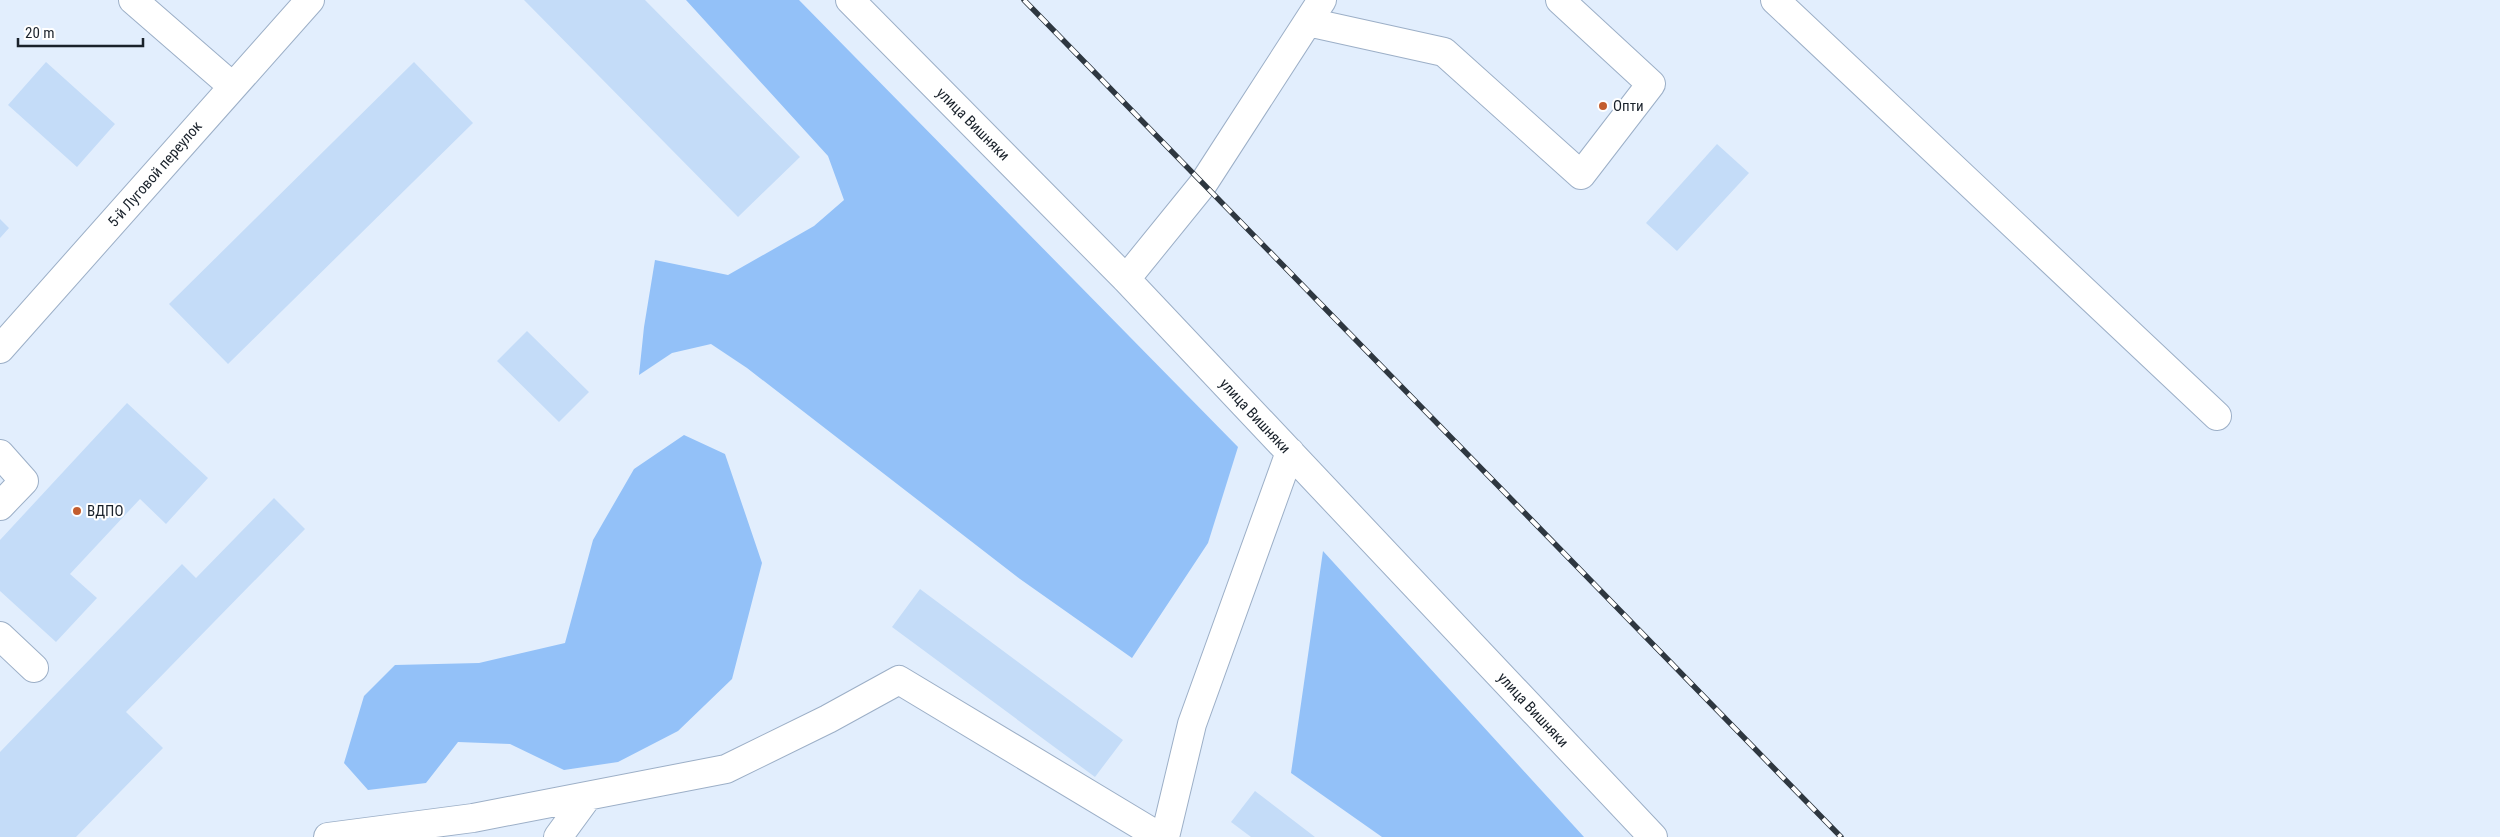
<svg xmlns="http://www.w3.org/2000/svg" width="2500" height="837" viewBox="0 0 2500 837" font-family="'Roboto Condensed',sans-serif">
  <style>
    .forest { fill: #93c1f8 }
    .building { fill: #c4dcf8 }
    .lines { fill: none; stroke-linecap: round; stroke-linejoin: round }
    .minor-casing { stroke: #9cafc7; stroke-width: 30 }
    .minor { stroke: #fff; stroke-width: 28 }
    .rail-casing { stroke: #2e3740; stroke-width: 5.5 }
    .rail { stroke: #fff; stroke-width: 4; stroke-dasharray: 11; stroke-linecap: butt }
    .poi-dot { fill: #c35d2e; stroke: #fff; stroke-width: 2 }
    .labels { text-anchor: middle; stroke-width: 4; stroke-linejoin: round; paint-order: stroke }
    .poi-label { font-size: 15px; fill: #1a222b; stroke: #fff; text-anchor: start }
    .street-label { font-size: 15px; fill: #1a222b; stroke: #fff }
  </style>
  <rect width="100%" height="100%" fill="#e2eefd"/>
  <path class="forest" d="M 686,0 L 799,0 L 1238,447 L 1208,543 L 1132,658 L 1020,579 L 747,368 L 711,344 L 672,353 L 639,375 L 644,327 L 655,260 L 728,275 L 814,226 L 844,200 L 828,156 Z
    M 684,435 L 725,454 L 762,563 L 732,679 L 678,731 L 618,762 L 564,770 L 510,744 L 458,742 L 426,783 L 368,790 L 344,763 L 364,696 L 395,665 L 479,663 L 565,643 L 593,540 L 634,469 Z
    M 1323,551 L 1584,837 L 1382,837 L 1291,773 Z"/>
  <path class="building" d="M 524,0 L 645,0 L 800,157 L 738,217 Z
    M 46,62 L 115,124 L 77,167 L 8,105 Z
    M 414,62 L 473,123 L 228,364 L 169,304 Z
    M 1717,144 L 1749,173 L 1677,251 L 1646,223 Z
    M 0,219 L 9,228 L 0,238 Z
    M 527,331 L 589,392 L 559,422 L 497,361 Z
    M 127,403 L 208,478 L 166,524 L 140,499 L 70,574 L 97,598 L 56,642 L 0,591 L 0,540 Z
    M 274,498 L 305,529 L 126,712 L 163,748 L 76,837 L 0,837 L 0,752 L 182,564 L 196,578 Z
    M 920,589 L 1123,740 L 1095,777 L 892,627 Z
    M 1255,791 L 1315,837 L 1251,837 L 1231,822 Z"/>
  <g class="lines">
    <g class="minor-casing">
      <path id="minor" d="M 133,0 L 232,86
        M 850,0 L 1126,279 L 1653,837
        M 1775,0 L 2217,416
        M 1308,22 L 1444,52 L 1581,175 L 1651,84 L 1560,0
        M 1126,279 L 1203,184 L 1322,0
        M 0,349 L 310,0
        M 0,454 L 24,481 L 0,506
        M 0,636 L 34,668
        M 328,837 L 473,818 L 726,769 L 828,719 L 899,680 L 1160,837
        M 558,837 L 588,796
        M 1165,837 L 1192,724 L 1290,452"/>
    </g>
    <use href="#minor" class="minor"/>
    <g class="rail-casing">
      <path id="rail" d="M 1024,0 L 1841,837"/>
    </g>
    <use href="#rail" class="rail"/>
  </g>
  <g class="poi-dot">
    <circle cx="1603" cy="106" r="5"/>
    <circle cx="77" cy="511" r="5"/>
  </g>
  <g class="labels">
    <g class="poi-label">
      <text x="1613" y="111">Опти</text>
      <text x="87" y="516">ВДПО</text>
    </g>
    <g class="street-label">
      <text transform="translate(973 124) rotate(45)" y="5">улица Вишняки</text>
      <text transform="translate(155 174) rotate(-49)" y="5">5-й Луговой переулок</text>
      <text transform="translate(1255 416) rotate(47)" y="5">улица Вишняки</text>
      <text transform="translate(1533 710) rotate(47)" y="5">улица Вишняки</text>
    </g>
  </g>
  <path d="M18 38v8h125v-8" fill="none" stroke="#1a222b" stroke-width="2.5"/>
  <text x="25" y="38" font-size="15" fill="#1a222b" stroke="#ffffff" stroke-width="4" paint-order="stroke">20 m</text>
</svg>
